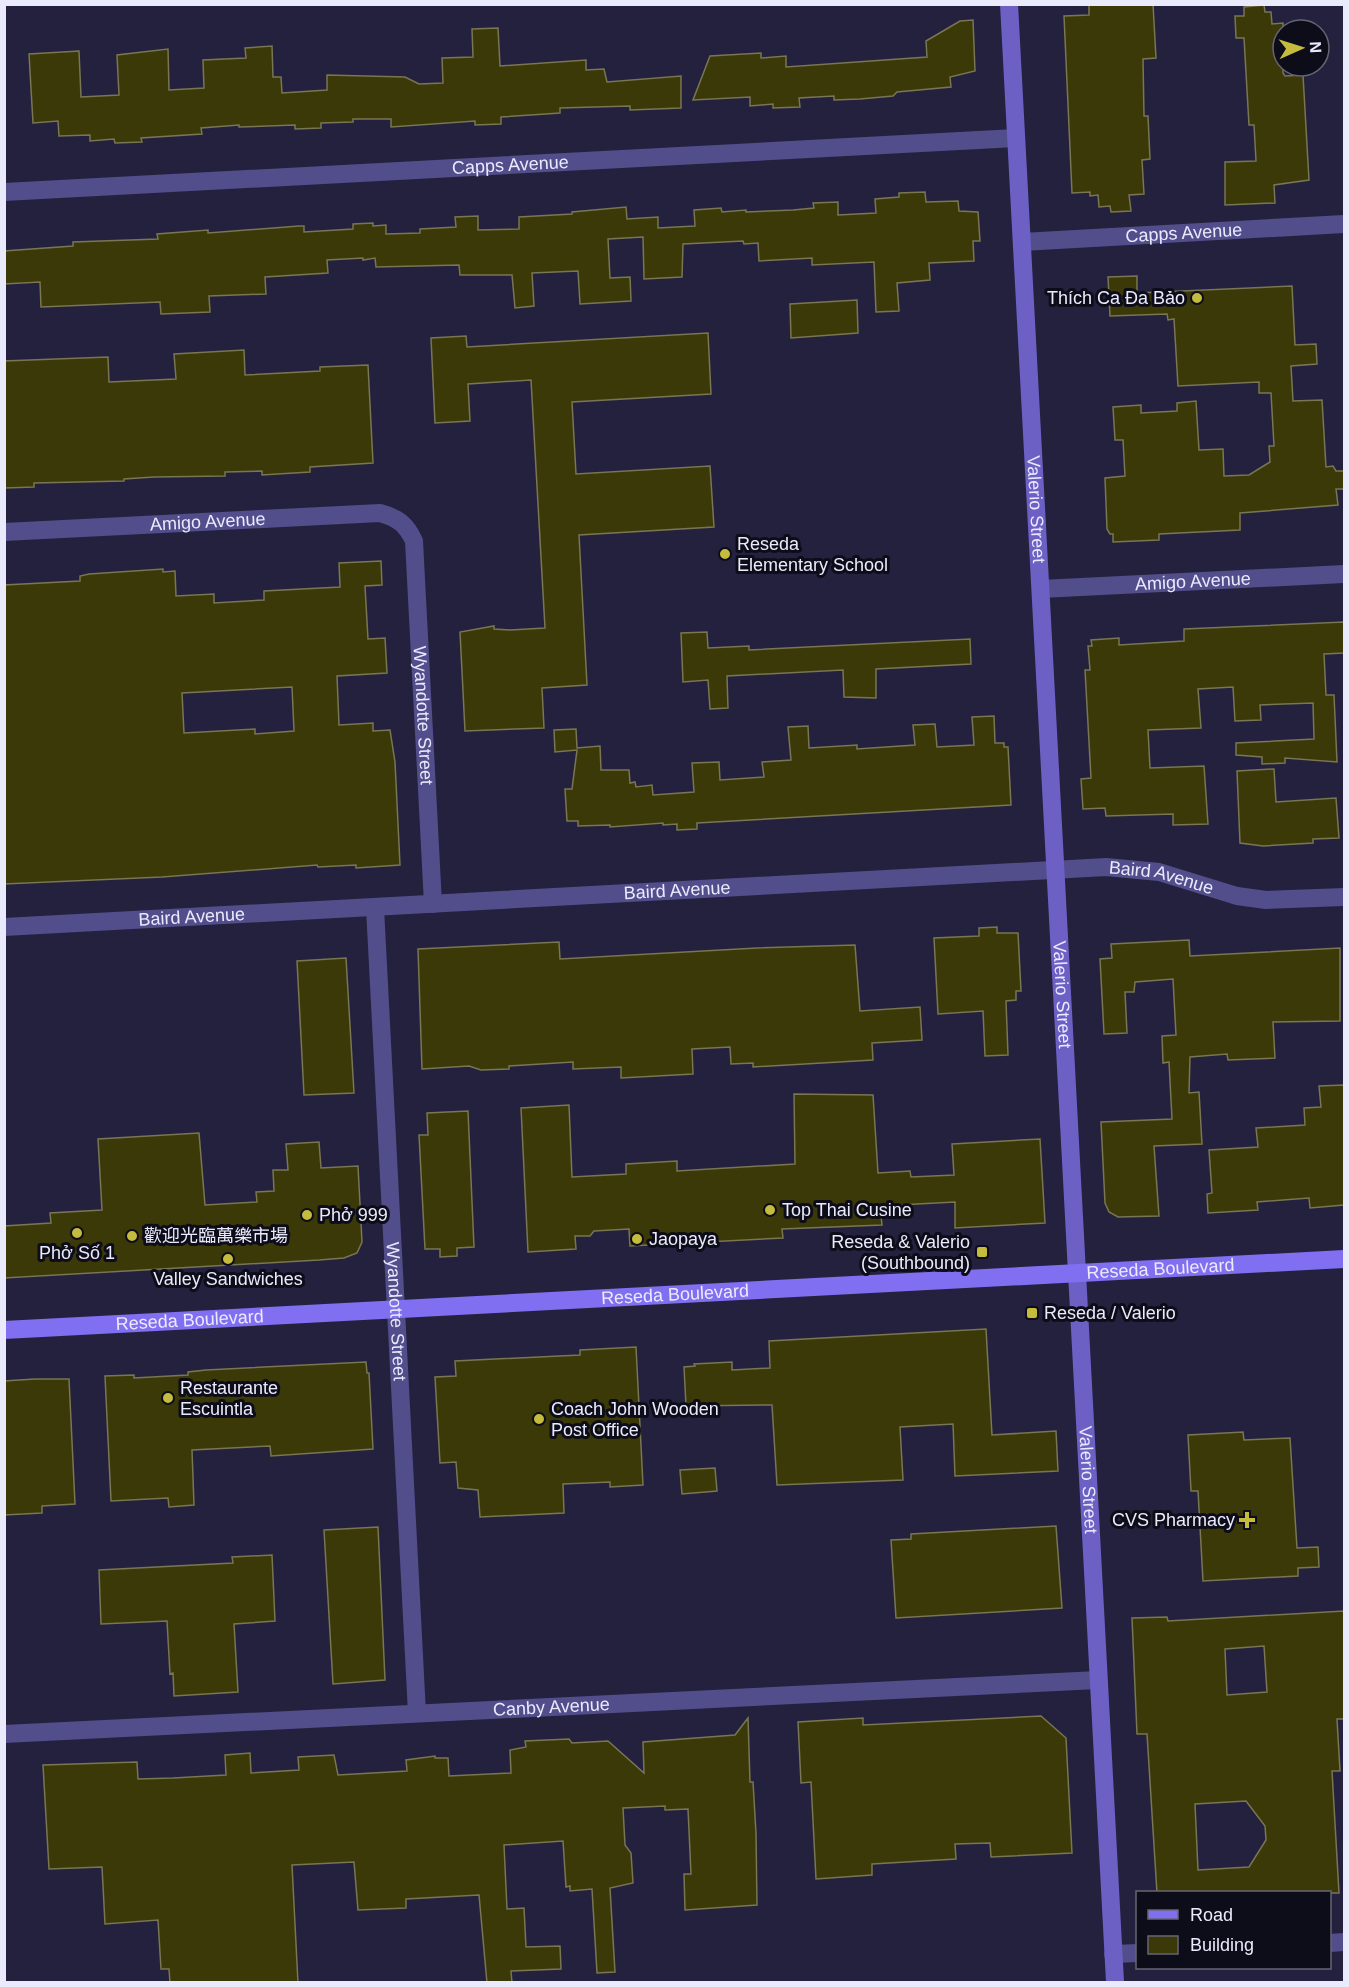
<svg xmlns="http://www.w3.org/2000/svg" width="1349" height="1987" viewBox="0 0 1349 1987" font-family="Arial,'Noto Sans SC',sans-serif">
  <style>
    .building { fill: #3c3909; stroke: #787653; stroke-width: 1.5; fill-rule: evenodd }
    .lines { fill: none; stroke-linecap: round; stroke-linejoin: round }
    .street { stroke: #524d8b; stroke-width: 18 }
    .secondary { stroke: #6c60c5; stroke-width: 18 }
    .primary { stroke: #806ff1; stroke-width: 18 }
    .poi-dot { fill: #c5bc3d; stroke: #0d0d19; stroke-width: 2 }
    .labels { text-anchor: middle; stroke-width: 6; stroke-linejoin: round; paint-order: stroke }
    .street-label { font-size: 18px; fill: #eaeafd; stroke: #0d0d19 }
    .poi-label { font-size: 18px; fill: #eaeafd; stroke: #0d0d19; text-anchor: start }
  </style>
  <rect width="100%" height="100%" fill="#23213d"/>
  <path class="building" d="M 1089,4 L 1153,4 L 1156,58 L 1143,59 L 1144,116 L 1148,116 L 1150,159 L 1142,160 L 1144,194 L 1129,195 L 1131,211 L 1111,212 L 1110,206 L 1099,207 L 1098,195 L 1090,196 L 1090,192 L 1072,193 L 1064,16 L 1089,15 Z
    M 1264,5 L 1265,12 L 1271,12 L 1272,24 L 1283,23 L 1283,73 L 1285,76 L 1303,75 L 1309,180 L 1274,185 L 1275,203 L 1225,205 L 1225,162 L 1256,161 L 1254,125 L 1249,125 L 1244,38 L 1236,38 L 1235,16 L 1244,16 L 1244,7 Z
    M 973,20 L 975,71 L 950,77 L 951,87 L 897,92 L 893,96 L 860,99 L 834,100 L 834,96 L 799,98 L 800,107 L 773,108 L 773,104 L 750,106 L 750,97 L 693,100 L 710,56 L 761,53 L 761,58 L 786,56 L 786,67 L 927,57 L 926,41 L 960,21 Z
    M 498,28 L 500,66 L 586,60 L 586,70 L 604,69 L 607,82 L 681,76 L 681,108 L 630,110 L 630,106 L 560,108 L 560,113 L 501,117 L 501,124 L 475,125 L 475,121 L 391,127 L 391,119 L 353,119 L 353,122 L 321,123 L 321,128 L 295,129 L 295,125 L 239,127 L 239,125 L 201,128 L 202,134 L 141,138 L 142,142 L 115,143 L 114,139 L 90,141 L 90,135 L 59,136 L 58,121 L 33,123 L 29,54 L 79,51 L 81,97 L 119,95 L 117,55 L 168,49 L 169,90 L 204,88 L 203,60 L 246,58 L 245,48 L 272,46 L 273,77 L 281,77 L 282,93 L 327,90 L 327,75 L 405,77 L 419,84 L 443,83 L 442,58 L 473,57 L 472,29 Z
    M 925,192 L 926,202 L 958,201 L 959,211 L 978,212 L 980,241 L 973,241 L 974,261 L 929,263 L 930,280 L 897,283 L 899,311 L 876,312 L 874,262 L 812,265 L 812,258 L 759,261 L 758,243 L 744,244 L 743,241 L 683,244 L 682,277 L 644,279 L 643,237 L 608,239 L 610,278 L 630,277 L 631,301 L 580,304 L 578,271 L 532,273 L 534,306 L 515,308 L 512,275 L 460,275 L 459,265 L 376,267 L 375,258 L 363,260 L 363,258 L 327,260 L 328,273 L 265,277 L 266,294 L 209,296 L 210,312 L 161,314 L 160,302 L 41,307 L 40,282 L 4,284 L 4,251 L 73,246 L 73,242 L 158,239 L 157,234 L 208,230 L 208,233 L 299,226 L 304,226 L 304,232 L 353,229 L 353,224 L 373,223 L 373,226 L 386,225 L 386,234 L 420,233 L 420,229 L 456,227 L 455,217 L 478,216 L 478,230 L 519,229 L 519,217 L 572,214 L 572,212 L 626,207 L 627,219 L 658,217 L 658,228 L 695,226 L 694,210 L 721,208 L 722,212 L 746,210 L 746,212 L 793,210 L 814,208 L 813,203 L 838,202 L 838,215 L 876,213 L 875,199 L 899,197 L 899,193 Z
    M 1137,276 L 1137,293 L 1292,286 L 1295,345 L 1316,344 L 1317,364 L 1291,366 L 1293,401 L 1322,400 L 1326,467 L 1333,466 L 1336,471 L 1344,471 L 1344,489 L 1336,489 L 1338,505 L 1240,513 L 1240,530 L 1159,534 L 1159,540 L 1113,542 L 1113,534 L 1110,534 L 1107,529 L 1105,478 L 1125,476 L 1123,440 L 1115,440 L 1113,407 L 1141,405 L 1141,413 L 1177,411 L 1177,403 L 1196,401 L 1199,450 L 1223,449 L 1224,476 L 1249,475 L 1270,462 L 1269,446 L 1274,446 L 1271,393 L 1259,393 L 1259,382 L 1178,386 L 1174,319 L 1168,320 L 1167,314 L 1110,316 L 1108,277 Z
    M 857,300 L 858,333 L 791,338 L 790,304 Z
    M 708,333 L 711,394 L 572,402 L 576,474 L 710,466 L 714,527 L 579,535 L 587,685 L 542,688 L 544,728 L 465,731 L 460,632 L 494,626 L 494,629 L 510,630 L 545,628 L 531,380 L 468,384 L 470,421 L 435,423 L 431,338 L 466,336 L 467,347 Z
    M 244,350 L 245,375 L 320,371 L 320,367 L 368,365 L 373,463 L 310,467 L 310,472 L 262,475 L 262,471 L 225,472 L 225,476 L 154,477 L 124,479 L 124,481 L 34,483 L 34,487 L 4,488 L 4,361 L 108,357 L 109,382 L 176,379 L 174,354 Z
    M 381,561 L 382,585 L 365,586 L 368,639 L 385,638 L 387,673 L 337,676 L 339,725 L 373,723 L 373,731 L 390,730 L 395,762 L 400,865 L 356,868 L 356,865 L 318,867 L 317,865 L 162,877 L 4,884 L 4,585 L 80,581 L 80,576 L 89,574 L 163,569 L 163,572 L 175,571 L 176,596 L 214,594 L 214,603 L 264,600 L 264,591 L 340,587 L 339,563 ZM 292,687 L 294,731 L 255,734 L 255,729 L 184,733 L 182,693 Z
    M 1344,622 L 1344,653 L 1324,654 L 1326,695 L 1334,695 L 1337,762 L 1285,758 L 1285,763 L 1262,764 L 1262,757 L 1236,755 L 1236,743 L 1314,739 L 1313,703 L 1260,705 L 1261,720 L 1235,721 L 1233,687 L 1198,689 L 1201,728 L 1148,730 L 1150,768 L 1204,766 L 1208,824 L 1173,825 L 1173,814 L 1106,816 L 1105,808 L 1083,809 L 1081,779 L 1091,778 L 1085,670 L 1090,670 L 1088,646 L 1092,646 L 1091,640 L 1119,638 L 1119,645 L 1184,641 L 1184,629 Z
    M 707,632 L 708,648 L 749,646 L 749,650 L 970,639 L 971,664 L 876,669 L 876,698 L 844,697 L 843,670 L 727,676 L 728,708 L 710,709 L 708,680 L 683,682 L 681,633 Z
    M 994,716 L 995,743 L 1004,743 L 1004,747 L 1008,747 L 1011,805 L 697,823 L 697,829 L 677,830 L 677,824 L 663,825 L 663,823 L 610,827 L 610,825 L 578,826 L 578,821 L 567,821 L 565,789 L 572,789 L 577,750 L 555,752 L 554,730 L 576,729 L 577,748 L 600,746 L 601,770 L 629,770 L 630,783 L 635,782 L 636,787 L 652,785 L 653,795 L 694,792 L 692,763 L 719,762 L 720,780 L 764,777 L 762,762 L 791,760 L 788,727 L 808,726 L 809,748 L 857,745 L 857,749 L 915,745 L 913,725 L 935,724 L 937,747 L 974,745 L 972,717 Z
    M 1274,769 L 1276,802 L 1336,798 L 1339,838 L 1313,839 L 1313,843 L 1263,846 L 1240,843 L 1237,771 Z
    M 997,927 L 997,933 L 1018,933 L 1021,991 L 1016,991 L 1016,1000 L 1006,1001 L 1008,1055 L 985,1056 L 983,1011 L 938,1014 L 934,938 L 979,936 L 979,928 Z
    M 1189,940 L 1190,956 L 1340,948 L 1340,1021 L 1273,1022 L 1275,1058 L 1228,1060 L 1227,1054 L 1190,1057 L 1189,1093 L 1199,1092 L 1202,1144 L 1154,1146 L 1159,1216 L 1118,1217 L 1109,1212 L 1105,1203 L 1101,1122 L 1172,1119 L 1169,1062 L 1163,1063 L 1162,1036 L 1176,1035 L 1173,979 L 1135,982 L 1134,992 L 1125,992 L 1127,1033 L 1104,1034 L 1100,959 L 1112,958 L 1111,944 Z
    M 559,942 L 560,959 L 757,948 L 855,945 L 860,1011 L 920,1007 L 922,1040 L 872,1043 L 873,1060 L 753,1067 L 753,1063 L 731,1064 L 730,1047 L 692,1049 L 693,1074 L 621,1078 L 621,1067 L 573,1069 L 573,1062 L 509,1066 L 509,1069 L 481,1070 L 469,1066 L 422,1069 L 418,949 Z
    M 346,958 L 354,1093 L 304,1095 L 297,961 Z
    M 1344,1085 L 1344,1205 L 1310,1208 L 1309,1198 L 1257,1202 L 1258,1210 L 1208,1213 L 1207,1194 L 1212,1193 L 1209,1150 L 1258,1147 L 1256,1128 L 1305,1125 L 1304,1108 L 1321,1107 L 1319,1086 Z
    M 794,1094 L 873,1095 L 878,1173 L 910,1171 L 911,1177 L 954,1175 L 952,1144 L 1040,1139 L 1045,1223 L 955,1228 L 955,1202 L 880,1206 L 882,1225 L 782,1229 L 783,1238 L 630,1246 L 629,1229 L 594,1231 L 590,1236 L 575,1236 L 576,1249 L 528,1252 L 521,1108 L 569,1105 L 572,1177 L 626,1174 L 626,1164 L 677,1161 L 677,1171 L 795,1164 Z
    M 468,1111 L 474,1247 L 457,1248 L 457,1256 L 440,1257 L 440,1249 L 425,1249 L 419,1135 L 428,1135 L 427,1113 Z
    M 199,1133 L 205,1205 L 257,1202 L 256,1192 L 274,1191 L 273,1170 L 288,1170 L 286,1144 L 319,1142 L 321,1168 L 358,1166 L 362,1242 L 357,1253 L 344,1258 L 319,1260 L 4,1278 L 4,1226 L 51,1223 L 50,1213 L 102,1210 L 98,1139 Z
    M 986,1329 L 992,1435 L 1056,1431 L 1058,1471 L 955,1476 L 953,1424 L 900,1427 L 903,1480 L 777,1485 L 772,1405 L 686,1406 L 684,1367 L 695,1366 L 694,1364 L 732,1362 L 732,1370 L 770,1368 L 769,1341 Z
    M 636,1347 L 643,1485 L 610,1487 L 610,1482 L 563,1484 L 564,1513 L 480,1517 L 478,1490 L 458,1488 L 456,1462 L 440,1463 L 435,1377 L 456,1376 L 455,1361 L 580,1355 L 580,1350 Z
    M 366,1362 L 367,1373 L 369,1373 L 373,1449 L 271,1456 L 270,1446 L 192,1450 L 194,1505 L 169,1507 L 168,1498 L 111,1501 L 105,1376 L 134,1375 L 134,1378 L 188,1375 L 188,1372 L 206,1370 Z
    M 35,1379 L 69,1379 L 75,1504 L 42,1506 L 42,1513 L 4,1515 L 4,1381 Z
    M 1243,1432 L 1244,1440 L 1290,1438 L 1297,1548 L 1318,1547 L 1319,1567 L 1298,1568 L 1298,1576 L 1203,1581 L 1198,1491 L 1191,1491 L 1188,1435 Z
    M 715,1468 L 717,1491 L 682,1494 L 680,1470 Z
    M 1056,1526 L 1062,1608 L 896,1618 L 891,1540 L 911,1539 L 911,1534 Z
    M 378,1527 L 385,1680 L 333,1684 L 324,1530 Z
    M 272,1555 L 275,1621 L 234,1624 L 238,1692 L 174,1696 L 173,1673 L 170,1674 L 167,1621 L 101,1624 L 99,1570 L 233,1563 L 232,1557 Z
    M 1344,1611 L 1344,1719 L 1337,1719 L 1340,1771 L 1332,1771 L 1339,1893 L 1157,1893 L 1147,1734 L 1137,1734 L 1132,1618 L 1167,1617 L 1168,1621 ZM 1264,1646 L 1267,1692 L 1227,1695 L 1225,1649 ZM 1246,1801 L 1265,1826 L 1266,1840 L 1249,1867 L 1198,1870 L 1195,1804 Z
    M 1041,1716 L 1066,1738 L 1072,1853 L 991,1857 L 990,1843 L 955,1844 L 956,1859 L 872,1864 L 872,1875 L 816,1879 L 811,1782 L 801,1783 L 798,1722 L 863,1718 L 863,1725 Z
    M 748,1718 L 750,1782 L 753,1782 L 756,1833 L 757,1905 L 685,1910 L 684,1874 L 691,1874 L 688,1809 L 665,1810 L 665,1806 L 623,1808 L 625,1845 L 631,1853 L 633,1883 L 610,1888 L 615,1972 L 597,1973 L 592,1889 L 570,1891 L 570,1886 L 566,1887 L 563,1841 L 504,1845 L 507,1909 L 524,1908 L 526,1947 L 560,1946 L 561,1969 L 511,1971 L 512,1983 L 487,1983 L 479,1895 L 406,1899 L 406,1908 L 358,1910 L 354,1862 L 292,1865 L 298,1983 L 170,1983 L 169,1969 L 161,1969 L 158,1920 L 105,1924 L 102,1867 L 49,1869 L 43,1765 L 137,1762 L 138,1779 L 173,1778 L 226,1775 L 225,1755 L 250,1753 L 251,1773 L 299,1770 L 298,1757 L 334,1755 L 338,1775 L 407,1771 L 406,1760 L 435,1756 L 435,1758 L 448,1758 L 449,1776 L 511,1773 L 510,1750 L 526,1747 L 525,1741 L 569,1739 L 572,1743 L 608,1741 L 644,1773 L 643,1742 L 735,1735 Z"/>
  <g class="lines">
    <g class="street">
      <path id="s1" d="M 4,192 L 1016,138"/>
      <path id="s2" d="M 1022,242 L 1344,224"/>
      <path id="s3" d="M 4,532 L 380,513 C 398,518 406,524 414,541 L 433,904"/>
      <path id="s4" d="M 1041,589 L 1344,574"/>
      <path id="s5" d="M 375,908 L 417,1713"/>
      <path id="s6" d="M 4,927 L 1106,867 L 1159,872 L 1237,896 L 1266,900 L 1344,897"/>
      <path id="s7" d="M 4,1734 L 1098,1680"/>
      <path d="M 1330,1943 L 1344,1942"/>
      <path d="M 1113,1954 L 1138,1953"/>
    </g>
    <path class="secondary" id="s8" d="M 1009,4 L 1115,1982"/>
    <path class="primary" id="s9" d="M 4,1330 L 1344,1259"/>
  </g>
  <g class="poi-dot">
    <circle cx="1197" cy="298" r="6"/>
    <circle cx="725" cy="554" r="6"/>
    <circle cx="770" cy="1210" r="6"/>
    <circle cx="307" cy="1215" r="6"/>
    <circle cx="77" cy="1233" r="6"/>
    <circle cx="132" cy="1236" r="6"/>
    <circle cx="637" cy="1239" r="6"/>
    <rect x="976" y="1246" width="12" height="12" rx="3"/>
    <circle cx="228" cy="1259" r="6"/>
    <rect x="1026" y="1307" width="12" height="12" rx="3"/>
    <circle cx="168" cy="1398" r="6"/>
    <circle cx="539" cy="1419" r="6"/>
    <path d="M1244 1511h6v6h6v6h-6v6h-6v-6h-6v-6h6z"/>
  </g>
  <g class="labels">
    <g class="street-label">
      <text dy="6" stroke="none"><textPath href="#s1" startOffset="507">Capps Avenue</textPath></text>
      <text dy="6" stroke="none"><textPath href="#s2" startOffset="162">Capps Avenue</textPath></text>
      <text dy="6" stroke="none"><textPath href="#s8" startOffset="506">Valerio Street</textPath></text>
      <text dy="6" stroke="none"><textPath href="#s3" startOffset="204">Amigo Avenue</textPath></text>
      <text dy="6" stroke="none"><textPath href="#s4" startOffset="152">Amigo Avenue</textPath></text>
      <text dy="6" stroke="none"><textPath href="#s3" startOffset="597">Wyandotte Street</textPath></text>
      <text dy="6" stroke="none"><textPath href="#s6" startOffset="1160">Baird Avenue</textPath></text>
      <text dy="6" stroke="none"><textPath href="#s6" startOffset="674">Baird Avenue</textPath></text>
      <text dy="6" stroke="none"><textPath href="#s6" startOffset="188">Baird Avenue</textPath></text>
      <text dy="6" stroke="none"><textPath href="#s8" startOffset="992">Valerio Street</textPath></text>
      <text dy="6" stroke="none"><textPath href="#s9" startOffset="1158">Reseda Boulevard</textPath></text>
      <text dy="6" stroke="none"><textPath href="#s9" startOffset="672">Reseda Boulevard</textPath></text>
      <text dy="6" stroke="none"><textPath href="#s5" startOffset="404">Wyandotte Street</textPath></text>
      <text dy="6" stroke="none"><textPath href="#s9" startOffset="186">Reseda Boulevard</textPath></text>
      <text dy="6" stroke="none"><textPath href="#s8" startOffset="1478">Valerio Street</textPath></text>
      <text dy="6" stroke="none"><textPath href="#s7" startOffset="548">Canby Avenue</textPath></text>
    </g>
    <g class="poi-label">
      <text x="1185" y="304" text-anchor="end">Thích Ca Đa Bảo</text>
      <text x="737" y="550">Reseda<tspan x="737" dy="21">Elementary School</tspan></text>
      <text x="782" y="1216">Top Thai Cusine</text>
      <text x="319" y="1221">Phở 999</text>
      <text x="144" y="1242">歡迎光臨萬樂市場</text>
      <text x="649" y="1245">Jaopaya</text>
      <text x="970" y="1248" text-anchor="end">Reseda &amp; Valerio<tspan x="970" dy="21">(Southbound)</tspan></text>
      <text x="77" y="1259" text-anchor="middle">Phở Số 1</text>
      <text x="228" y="1285" text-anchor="middle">Valley Sandwiches</text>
      <text x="1044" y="1319">Reseda / Valerio</text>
      <text x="180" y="1394">Restaurante<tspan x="180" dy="21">Escuintla</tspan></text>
      <text x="551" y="1415">Coach John Wooden<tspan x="551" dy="21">Post Office</tspan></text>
      <text x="1235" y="1526" text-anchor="end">CVS Pharmacy</text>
    </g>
  </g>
  <rect width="1349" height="1987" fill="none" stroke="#eaeafd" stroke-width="12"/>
  <rect x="1136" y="1891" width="195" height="78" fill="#0d0d19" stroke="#656574" stroke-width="1.5"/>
  <rect x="1148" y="1910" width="30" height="9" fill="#806ff1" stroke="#656574" stroke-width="1.5"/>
  <text x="1190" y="1921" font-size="18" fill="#eaeafd">Road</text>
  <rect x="1148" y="1936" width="30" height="18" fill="#3c3909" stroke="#656574" stroke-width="1.5"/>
  <text x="1190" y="1951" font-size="18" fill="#eaeafd">Building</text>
  <g transform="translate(1301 48) rotate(87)"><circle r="28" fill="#0d0d19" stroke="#656574" stroke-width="1.5"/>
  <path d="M0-4.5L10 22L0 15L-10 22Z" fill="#c5bc3d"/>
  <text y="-9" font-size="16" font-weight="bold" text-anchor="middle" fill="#eaeafd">N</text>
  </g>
</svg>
